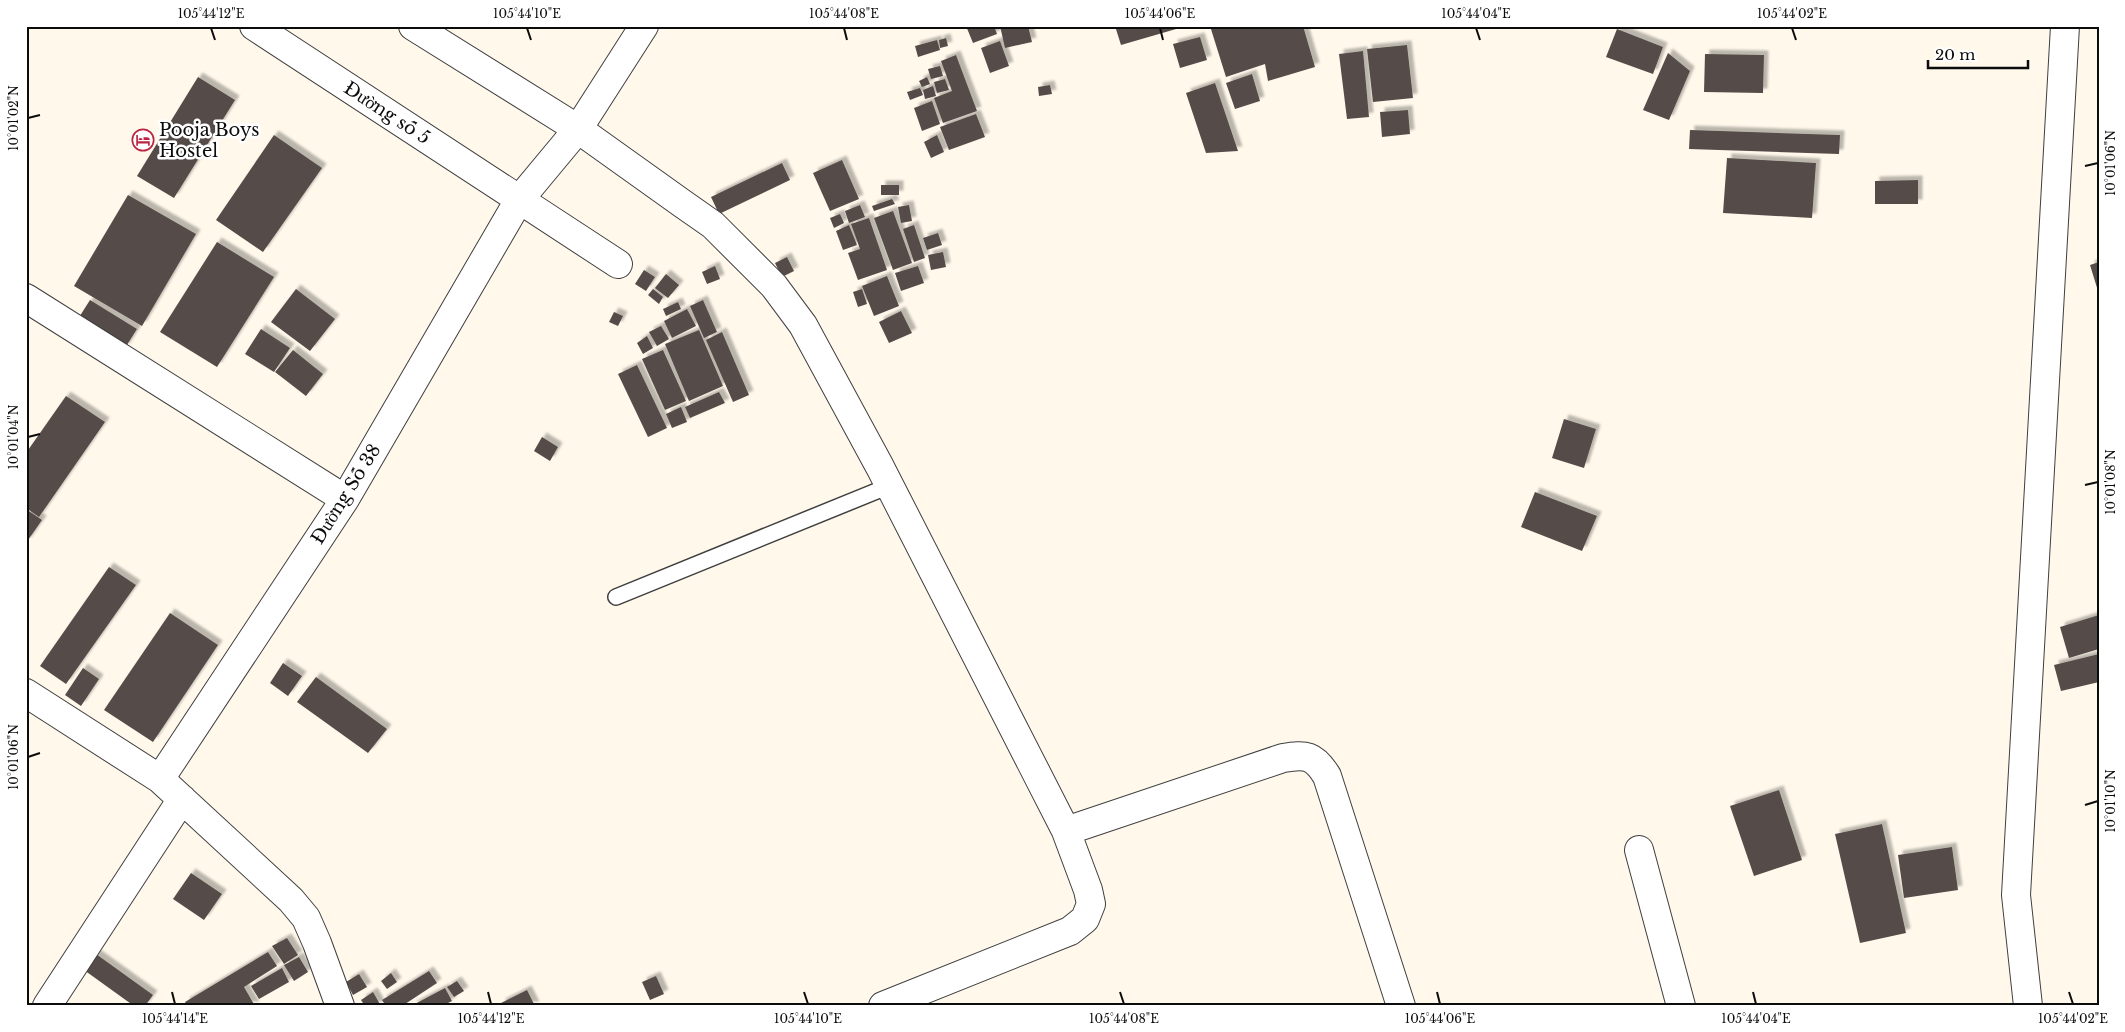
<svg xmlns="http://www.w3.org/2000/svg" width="2125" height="1032" viewBox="0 0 2125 1032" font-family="'Libre Baskerville',serif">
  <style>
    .building { fill: #554c48; filter: url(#shadow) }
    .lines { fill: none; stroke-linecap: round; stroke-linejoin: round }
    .service-casing { stroke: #3f3f3f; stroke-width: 18 }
    .minor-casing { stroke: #3f3f3f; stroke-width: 30 }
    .tertiary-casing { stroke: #3f3f3f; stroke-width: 30 }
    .service { stroke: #fff; stroke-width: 15 }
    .minor { stroke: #fff; stroke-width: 28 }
    .tertiary { stroke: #fff; stroke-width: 28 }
    .ticks { fill: none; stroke: #0c0c0c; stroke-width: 2 }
    .labels { text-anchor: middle; stroke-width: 5; stroke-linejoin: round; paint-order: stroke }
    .street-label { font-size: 18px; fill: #0c0c0c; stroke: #fff }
    .poi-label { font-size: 18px; fill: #0c0c0c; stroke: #fff; text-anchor: start }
    .neatline { fill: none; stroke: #0c0c0c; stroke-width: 2 }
    .ticks-label { font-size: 12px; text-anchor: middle; fill: #0c0c0c }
  </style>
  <defs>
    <filter id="shadow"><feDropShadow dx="4.5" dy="-4.5" stdDeviation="1" flood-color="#0004"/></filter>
  </defs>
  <rect width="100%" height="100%" fill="#fff8eb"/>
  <path class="building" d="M 966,26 L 994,26 L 997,34 L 973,43 Z
    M 1000,26 L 1028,26 L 1032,42 L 1005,48 Z
    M 1115,26 L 1183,26 L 1183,27 L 1121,45 Z
    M 1210,26 L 1303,26 L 1315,67 L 1268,81 L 1265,64 L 1226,77 Z
    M 1617,29 L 1663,47 L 1653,74 L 1606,57 Z
    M 1200,37 L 1207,60 L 1180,68 L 1173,44 Z
    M 946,38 L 948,46 L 940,48 L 939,40 Z
    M 937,40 L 940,50 L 918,57 L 915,46 Z
    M 1000,41 L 1009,66 L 990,73 L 981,48 Z
    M 1407,45 L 1413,98 L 1373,102 L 1367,49 Z
    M 1363,51 L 1369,117 L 1347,119 L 1339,54 Z
    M 1668,53 L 1690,71 L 1669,120 L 1643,110 Z
    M 1705,54 L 1764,55 L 1763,93 L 1704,92 Z
    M 956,55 L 977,111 L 943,123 L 934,98 L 952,91 L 941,61 Z
    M 940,66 L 943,76 L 931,79 L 928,69 Z
    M 1252,74 L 1260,101 L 1235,109 L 1226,83 Z
    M 198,77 L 235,100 L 174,198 L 137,176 Z
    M 927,77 L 930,84 L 922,87 L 919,81 Z
    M 945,79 L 949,90 L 937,93 L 934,82 Z
    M 1215,83 L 1238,151 L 1206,153 L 1186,93 Z
    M 1050,85 L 1052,94 L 1039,96 L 1038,87 Z
    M 933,86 L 936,96 L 925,99 L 923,90 Z
    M 920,88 L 923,95 L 910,100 L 907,92 Z
    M 932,101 L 940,124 L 922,131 L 914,108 Z
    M 1408,110 L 1410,134 L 1382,137 L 1380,112 Z
    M 976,114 L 985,137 L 949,150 L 940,127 Z
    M 1690,130 L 1840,135 L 1839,154 L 1689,149 Z
    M 274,135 L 322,168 L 263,252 L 216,220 Z
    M 937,135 L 944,152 L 931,158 L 924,142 Z
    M 1727,158 L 1816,163 L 1812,218 L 1723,213 Z
    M 842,160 L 859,199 L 830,211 L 813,173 Z
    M 782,163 L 790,180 L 719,214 L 711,197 Z
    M 1918,180 L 1918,204 L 1875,204 L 1875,181 Z
    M 881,185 L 899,185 L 899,195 L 881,195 Z
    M 128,195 L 196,234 L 142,326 L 74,286 Z
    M 892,199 L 895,204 L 874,211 L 872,206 Z
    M 860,205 L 865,217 L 849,223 L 845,211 Z
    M 909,205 L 912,221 L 901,223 L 898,207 Z
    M 893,211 L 912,263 L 893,270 L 874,218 Z
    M 840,214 L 844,223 L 834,228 L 830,218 Z
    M 869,218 L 887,270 L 858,280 L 848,253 L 860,249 L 851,224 Z
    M 849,225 L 857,245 L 843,250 L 836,231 Z
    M 914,225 L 925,258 L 914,262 L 903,229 Z
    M 938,233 L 942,245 L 927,250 L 923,238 Z
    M 217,242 L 274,277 L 217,367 L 160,332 Z
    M 943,252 L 946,267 L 931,270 L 928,255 Z
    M 787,257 L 794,271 L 782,277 L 775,263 Z
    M 2099,262 L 2099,291 L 2098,291 L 2090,265 Z
    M 715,266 L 720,279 L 707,284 L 702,272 Z
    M 918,266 L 924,283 L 901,291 L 895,273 Z
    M 644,270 L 655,277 L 646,291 L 635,284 Z
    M 666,274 L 679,285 L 668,298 L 655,288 Z
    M 887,276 L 899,306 L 874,316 L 862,286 Z
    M 296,289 L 335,319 L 310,351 L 271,322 Z
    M 653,289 L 663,297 L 659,304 L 648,295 Z
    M 862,289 L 867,304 L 858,307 L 853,292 Z
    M 90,300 L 137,329 L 125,348 L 78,319 Z
    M 703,300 L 717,332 L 704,338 L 690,306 Z
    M 678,302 L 681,309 L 666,316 L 663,309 Z
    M 687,309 L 696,326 L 672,338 L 664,321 Z
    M 901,311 L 912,333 L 889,343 L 879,322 Z
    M 614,312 L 623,316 L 618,326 L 609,322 Z
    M 661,326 L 669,339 L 657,346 L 649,332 Z
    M 261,329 L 290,348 L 274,372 L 245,354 Z
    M 699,330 L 723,386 L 689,401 L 665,344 Z
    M 722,332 L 749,395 L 733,402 L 706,340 Z
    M 647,336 L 653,348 L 643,354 L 637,343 Z
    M 293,350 L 323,374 L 306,396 L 275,372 Z
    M 663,350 L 686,401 L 665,410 L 642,359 Z
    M 637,365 L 667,428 L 648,437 L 618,374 Z
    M 719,392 L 725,403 L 690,418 L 685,407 Z
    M 66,396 L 105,422 L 39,517 L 26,508 L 26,453 Z
    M 681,407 L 687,422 L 672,428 L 666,414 Z
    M 1564,419 L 1596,429 L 1584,468 L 1552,458 Z
    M 542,437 L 558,447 L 550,461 L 534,451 Z
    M 1535,492 L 1597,516 L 1582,551 L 1521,527 Z
    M 26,509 L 42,520 L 26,543 Z
    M 109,567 L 136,585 L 66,684 L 40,666 Z
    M 170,613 L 218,645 L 153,742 L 104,710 Z
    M 2099,615 L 2099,649 L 2069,658 L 2060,627 Z
    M 2099,654 L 2099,682 L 2061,691 L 2054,665 Z
    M 283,663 L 302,676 L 288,696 L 270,683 Z
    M 83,668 L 99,679 L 81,706 L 65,695 Z
    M 316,677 L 387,729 L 368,753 L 297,702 Z
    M 1779,790 L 1802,860 L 1754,876 L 1730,806 Z
    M 1882,824 L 1906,933 L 1860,943 L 1835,834 Z
    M 1952,847 L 1958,890 L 1904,898 L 1898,855 Z
    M 191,873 L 222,894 L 204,920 L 173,899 Z
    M 287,938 L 298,955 L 284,964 L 272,946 Z
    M 268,952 L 277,966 L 244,987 L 255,1006 L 187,1006 L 185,1002 Z
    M 96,954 L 153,995 L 145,1006 L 134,1006 L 84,970 Z
    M 299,957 L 308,972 L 294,981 L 284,965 Z
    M 282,968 L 289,982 L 259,999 L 251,986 Z
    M 429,971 L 437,983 L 402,1006 L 386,1006 L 382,1000 Z
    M 391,973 L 397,982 L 387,989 L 381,981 Z
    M 359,974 L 367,987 L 353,995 L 346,982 Z
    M 656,976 L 664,994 L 650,1000 L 642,982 Z
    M 457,981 L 464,991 L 454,997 L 447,987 Z
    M 445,988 L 452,1001 L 442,1006 L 411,1006 Z
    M 527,990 L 535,1006 L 502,1006 L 501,1003 Z
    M 373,992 L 381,1006 L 365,1006 L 361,1000 Z"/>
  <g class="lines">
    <g class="service-casing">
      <path id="service" d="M 616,597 L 889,486"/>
    </g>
    <g class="minor-casing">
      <path id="minor" d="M 254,26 L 618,264
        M 413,26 L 578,129 L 683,204 L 713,225 L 774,286 L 803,325 L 880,467 L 1066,831 L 1283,758 C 1306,754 1314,755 1327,776 L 1401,1006
        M 26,298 L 345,499
        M 26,693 L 160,779 L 291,900 L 306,918 L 317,943 L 340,1006
        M 160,779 L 345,499 L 519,200
        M 1639,850 L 1681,1006
        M 47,1006 L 182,799
        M 883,1006 L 1070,931 L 1085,919 L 1091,904 L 1088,890 L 1066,831
        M 2028,1006 L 2016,895 L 2065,26"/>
    </g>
    <g class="tertiary-casing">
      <path id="tertiary" d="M 519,200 L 578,129 L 644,26"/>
    </g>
    <use href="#service" class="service"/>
    <use href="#minor" class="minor"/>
    <use href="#tertiary" class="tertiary"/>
  </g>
  <path class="ticks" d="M 211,28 L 215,40M 527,28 L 531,40M 844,28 L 847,40M 1160,28 L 1163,40M 1476,28 L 1480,40M 1792,28 L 1796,40M 28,118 L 40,115M 2085,166 L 2098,163M 28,437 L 40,434M 2085,485 L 2098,482M 28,757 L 40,753M 2085,805 L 2098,801M 172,992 L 175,1004M 488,992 L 491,1004M 804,992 L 808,1004M 1120,992 L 1124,1004M 1437,992 L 1440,1004M 1753,992 L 1756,1004M 2069,992 L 2073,1004"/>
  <defs>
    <g id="hotel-ring" transform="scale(1.125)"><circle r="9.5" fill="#fff" stroke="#bb2541" stroke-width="1.5"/><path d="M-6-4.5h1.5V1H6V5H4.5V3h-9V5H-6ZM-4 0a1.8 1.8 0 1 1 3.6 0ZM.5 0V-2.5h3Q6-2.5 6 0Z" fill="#bb2541"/></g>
  </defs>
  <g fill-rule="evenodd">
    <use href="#hotel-ring" x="143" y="140"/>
  </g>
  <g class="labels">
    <g class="street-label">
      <text transform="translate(387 113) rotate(33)" y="6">Đường số 5</text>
      <text transform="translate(346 494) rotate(-58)" y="6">Đường Số 38</text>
    </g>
    <g class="poi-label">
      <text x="159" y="136">Pooja Boys<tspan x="159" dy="21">Hostel</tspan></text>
    </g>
  </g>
  <rect width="2125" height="1032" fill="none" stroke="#ffffff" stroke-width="55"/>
  <path d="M1928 60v8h100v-8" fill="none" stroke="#0c0c0c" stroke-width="2.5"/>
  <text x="1935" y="60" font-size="15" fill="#0c0c0c" stroke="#ffffff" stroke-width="4" paint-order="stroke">20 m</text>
  <rect x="28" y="28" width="2070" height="976" class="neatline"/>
  <g class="ticks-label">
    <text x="211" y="18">105°44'12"E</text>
    <text x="527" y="18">105°44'10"E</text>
    <text x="844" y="18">105°44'08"E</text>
    <text x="1160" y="18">105°44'06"E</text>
    <text x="1476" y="18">105°44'04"E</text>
    <text x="1792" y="18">105°44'02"E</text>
    <text transform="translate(14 118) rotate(-90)" y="4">10°01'02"N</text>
    <text transform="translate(2111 163) rotate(-90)" y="4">10°01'06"N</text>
    <text transform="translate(14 437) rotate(-90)" y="4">10°01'04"N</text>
    <text transform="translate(2111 482) rotate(-90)" y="4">10°01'08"N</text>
    <text transform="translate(14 757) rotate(-90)" y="4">10°01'06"N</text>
    <text transform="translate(2111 801) rotate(-90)" y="4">10°01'10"N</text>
    <text x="175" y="1023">105°44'14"E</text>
    <text x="491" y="1023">105°44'12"E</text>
    <text x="808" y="1023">105°44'10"E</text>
    <text x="1124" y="1023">105°44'08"E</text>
    <text x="1440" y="1023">105°44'06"E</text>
    <text x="1756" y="1023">105°44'04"E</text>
    <text x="2073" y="1023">105°44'02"E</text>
  </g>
</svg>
